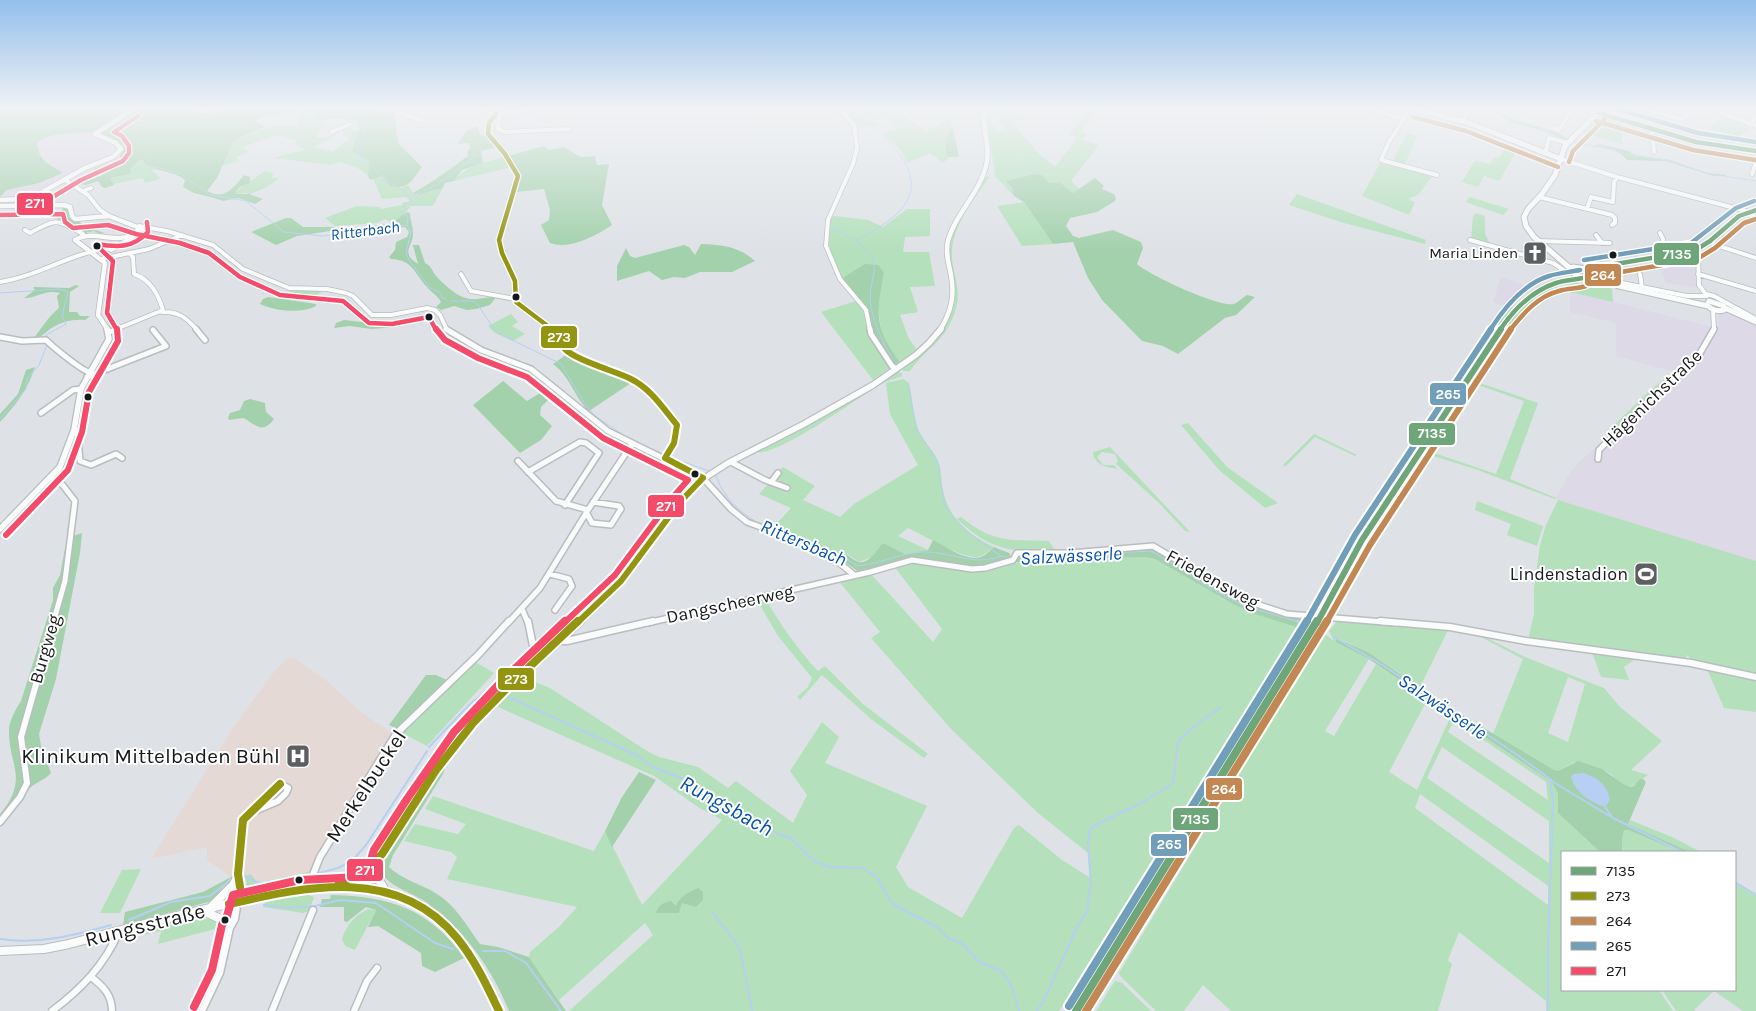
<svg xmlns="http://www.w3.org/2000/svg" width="1756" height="1011" viewBox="0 0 1756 1011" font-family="Karla,sans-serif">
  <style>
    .commercial { fill: #ddd9e7 }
    .medical { fill: #e5d9d6 }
    .green { fill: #b4e0bc; fill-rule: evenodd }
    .forest { fill: #a3d1ac }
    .water { fill: #b6cff2 }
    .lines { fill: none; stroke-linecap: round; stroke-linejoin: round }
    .stream-far1 { stroke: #b6cff2; stroke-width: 1 }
    .stream { stroke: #b6cff2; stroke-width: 2 }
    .minor-far2-casing { stroke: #babdc0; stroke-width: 5.5 }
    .minor-far1-casing { stroke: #babdc0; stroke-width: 8 }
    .minor-casing { stroke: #babdc0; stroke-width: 9 }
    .tertiary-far2-casing { stroke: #babdc0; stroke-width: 6 }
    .tertiary-far1-casing { stroke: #babdc0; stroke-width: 8 }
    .tertiary-casing { stroke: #babdc0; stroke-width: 10 }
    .secondary-casing { stroke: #babdc0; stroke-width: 7 }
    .minor-far2 { stroke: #fafbfb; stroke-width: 4 }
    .minor-far1 { stroke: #fafbfb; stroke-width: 5 }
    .minor { stroke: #fafbfb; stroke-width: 6 }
    .tertiary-far2 { stroke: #fafbfb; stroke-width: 4.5 }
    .tertiary-far1 { stroke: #fafbfb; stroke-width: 5.5 }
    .tertiary { stroke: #fafbfb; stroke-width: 8 }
    .secondary { stroke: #fafbfb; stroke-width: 5 }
    .bus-1-far2-casing { stroke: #fff; stroke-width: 7 }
    .bus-1-far1-casing { stroke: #fff; stroke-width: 10 }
    .bus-1-casing { stroke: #fff; stroke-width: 12 }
    .bus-2-far2-casing { stroke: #fff; stroke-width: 7 }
    .bus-2-far1-casing { stroke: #fff; stroke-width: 10 }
    .bus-2-casing { stroke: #fff; stroke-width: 12 }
    .bus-3-far2-casing { stroke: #fff; stroke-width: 7 }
    .bus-3-far1-casing { stroke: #fff; stroke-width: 10 }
    .bus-3-casing { stroke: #fff; stroke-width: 12 }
    .bus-4-far2-casing { stroke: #fff; stroke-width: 7 }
    .bus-4-far1-casing { stroke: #fff; stroke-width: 10 }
    .bus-4-casing { stroke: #fff; stroke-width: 12 }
    .bus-5-far2-casing { stroke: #fff; stroke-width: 7 }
    .bus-5-far1-casing { stroke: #fff; stroke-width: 10 }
    .bus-5-casing { stroke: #fff; stroke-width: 12 }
    .bus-1-far2 { stroke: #6ea579; stroke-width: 4.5 }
    .bus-1-far1 { stroke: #6ea579; stroke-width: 6 }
    .bus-1 { stroke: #6ea579; stroke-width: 8 }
    .bus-2-far2 { stroke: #939410; stroke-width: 4.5 }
    .bus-2-far1 { stroke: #939410; stroke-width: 6 }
    .bus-2 { stroke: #939410; stroke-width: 8 }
    .bus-3-far2 { stroke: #c28753; stroke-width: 4.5 }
    .bus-3-far1 { stroke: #c28753; stroke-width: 6 }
    .bus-3 { stroke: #c28753; stroke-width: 8 }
    .bus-4-far2 { stroke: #719eb8; stroke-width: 4.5 }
    .bus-4-far1 { stroke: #719eb8; stroke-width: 6 }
    .bus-4 { stroke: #719eb8; stroke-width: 8 }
    .bus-5-far2 { stroke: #f54b6a; stroke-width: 4.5 }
    .bus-5-far1 { stroke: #f54b6a; stroke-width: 6 }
    .bus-5 { stroke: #f54b6a; stroke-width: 8 }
    .bus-dot { fill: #16181a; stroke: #fff; stroke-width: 2 }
    .labels { text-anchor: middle; stroke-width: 4; stroke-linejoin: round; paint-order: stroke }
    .far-poi-label { font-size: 15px; fill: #16181a; stroke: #fff; text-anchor: end }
    .far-water-label { font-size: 16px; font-style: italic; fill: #0651ab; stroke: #fff }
    .street-label { font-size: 18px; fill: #16181a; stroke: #fff }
    .poi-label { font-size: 18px; fill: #16181a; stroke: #fff; text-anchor: end }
    .water-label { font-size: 19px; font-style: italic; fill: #0651ab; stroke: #fff }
    .near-poi-label { font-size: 21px; fill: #16181a; stroke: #fff; text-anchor: end }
    .near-street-label { font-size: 21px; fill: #16181a; stroke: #fff }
    .near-water-label { font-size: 22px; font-style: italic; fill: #0651ab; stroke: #fff }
    .line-badge { stroke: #fff; stroke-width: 2 }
    .badge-label { font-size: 14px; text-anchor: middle; font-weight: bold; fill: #fff }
  </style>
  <rect width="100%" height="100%" fill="#dee2e6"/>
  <path class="commercial" d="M 98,130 L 101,135 L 124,146 L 120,156 L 122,158 L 96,171 L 110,168 L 103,175 L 88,180 L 69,179 L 33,197 L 5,199 L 2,196 L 7,190 L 39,183 L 63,174 L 44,161 L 38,154 L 37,143 L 42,139 L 55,135 L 68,135 Z
    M 1665,256 L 1670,263 L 1696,269 L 1696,283 L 1699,288 L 1666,283 L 1656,258 Z
    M 1501,277 L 1527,286 L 1514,302 L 1507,303 L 1505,306 L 1493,302 Z
    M 1570,291 L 1712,327 L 1712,335 L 1718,329 L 1719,313 L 1731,315 L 1756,325 L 1756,561 L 1555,499 L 1571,471 L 1580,461 L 1678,373 L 1616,356 L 1616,323 L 1570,312 Z"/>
  <path class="medical" d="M 291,658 L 295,658 L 327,681 L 360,711 L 394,735 L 312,871 L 262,882 L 256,881 L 250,874 L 231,877 L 207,860 L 207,847 L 151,859 L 234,726 L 273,673 L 284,661 Z"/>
  <path class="green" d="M 848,109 C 860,109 865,122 877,123 L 879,127 L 856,127 L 853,120 L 844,111 Z
    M 862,109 L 908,109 L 902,113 L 904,116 L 926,131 L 951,119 C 951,133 939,145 949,158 L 943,163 L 930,153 L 907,163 L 900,149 L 884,133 L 899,128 L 885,117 L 875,120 Z
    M 989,109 L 992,123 L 996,131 L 1007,130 L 1001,122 L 996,109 L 1006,109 L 1030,120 L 1010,120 L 1038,153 L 1055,167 L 1077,138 L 1099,145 L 1071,181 L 1080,190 L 1073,193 L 1060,182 L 1050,183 L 1042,175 L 1035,174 L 1006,181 L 1012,188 L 1014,196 L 995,176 L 988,123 Z
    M 1089,109 L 1098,109 L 1080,132 L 1087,135 L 1082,139 L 1069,134 L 1083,119 Z
    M 301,111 L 313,112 L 316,120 L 324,124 L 316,137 L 326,138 L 344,130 L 360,129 L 369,161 L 368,176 L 358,168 L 339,162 L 332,165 L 273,158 L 304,150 L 294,143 L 298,141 L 278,135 L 242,147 L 248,152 L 236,157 L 239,161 L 222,166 L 234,140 L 272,126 L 298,125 L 298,117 ZM 343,130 L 342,136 L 351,137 L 333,152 L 313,147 L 332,138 Z
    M 1600,116 L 1622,121 L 1622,144 L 1583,133 Z
    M 1724,116 L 1752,126 L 1738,137 L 1709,128 Z
    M 1407,133 L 1417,136 L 1404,166 L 1392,163 Z
    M 1509,148 L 1517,150 L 1499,181 L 1484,176 L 1478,187 L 1462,182 L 1475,160 L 1490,164 L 1494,157 L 1499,158 L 1504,150 Z
    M 505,157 L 512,167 L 454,181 C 468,164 484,163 505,157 Z
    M 140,160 L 143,160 L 151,167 L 156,169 L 152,171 L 158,175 L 160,179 L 145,183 L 143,178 L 113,184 L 110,178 L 131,174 L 130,169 Z
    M 1381,161 L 1433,175 L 1418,195 L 1410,198 L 1410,200 L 1415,202 L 1409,215 L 1362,196 Z
    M 265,171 L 274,173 L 271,178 L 279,178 C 271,187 249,194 237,194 L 235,192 Z
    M 382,176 L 401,188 L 408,185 L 413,193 L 419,195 L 433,190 L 442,189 L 433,206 L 411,206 L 400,219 L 392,223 L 385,219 L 377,223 L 335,226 L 325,218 L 357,206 L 380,207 L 381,209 L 402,205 L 402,203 L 410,201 L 406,197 L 382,199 L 373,179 Z
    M 984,176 L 990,177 C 974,198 949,231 952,259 C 954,275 961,291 956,308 C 947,342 927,346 910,371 L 903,371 L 902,367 C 927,345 959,324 955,285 C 953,271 948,258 950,244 C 954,220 973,197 984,176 Z
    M 1297,194 L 1426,240 L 1425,244 L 1344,223 L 1289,205 Z
    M 1470,197 L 1509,209 L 1503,215 L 1465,202 Z
    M 1024,202 L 1053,244 L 1022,246 L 997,206 Z
    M 907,209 L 930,209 L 930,236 L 905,237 L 903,252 L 929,252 L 935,286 L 910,287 L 918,312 L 900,315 L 909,339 L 918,351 L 899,365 L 895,365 L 882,334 L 877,304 L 884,273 L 841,279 C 832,259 826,242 829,220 L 834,216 L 868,220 L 883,227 Z
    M 1476,213 L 1485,216 C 1485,227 1483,236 1492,245 L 1471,240 L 1473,216 Z
    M 1580,281 L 1578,284 C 1572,285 1565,284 1559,286 C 1541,293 1524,308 1512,323 L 1375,537 L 1341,598 L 1336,615 L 1331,615 L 1329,612 L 1367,542 L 1509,322 C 1521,307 1540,288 1560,284 C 1567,282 1574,283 1580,281 Z
    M 1587,281 L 1612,289 L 1613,302 L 1558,289 L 1578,285 Z
    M 293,290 L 325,290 L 306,301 L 277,298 Z
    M 856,301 L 864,310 L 870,333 L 891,367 L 873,380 L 821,312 Z
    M 1512,305 L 1512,308 L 1382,504 L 1355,548 L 1320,611 L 1312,613 L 1311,609 C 1335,583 1352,544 1371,513 C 1416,444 1462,376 1508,307 Z
    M 511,314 L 518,322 L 512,326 L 525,334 L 513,341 L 495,333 L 488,326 Z
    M 1674,371 L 1678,373 L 1652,394 L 1618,428 L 1613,426 L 1646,394 Z
    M 896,372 L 902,373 L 902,376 C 895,379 888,380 881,384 C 859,397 775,459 754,452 Z
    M 903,379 L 909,383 C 913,399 912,416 919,431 C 924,443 936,452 939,464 C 942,472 941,481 943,490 C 948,518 969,535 994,547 C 988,551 984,556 977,557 C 964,559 921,534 908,528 L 898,536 L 928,550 L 905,554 L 883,543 L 874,556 L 859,562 L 846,553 L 842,553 L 836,556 L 829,551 L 771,530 L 791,508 L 759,494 L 783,467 L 815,486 L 803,500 L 840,517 L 854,504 L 918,465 L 890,414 L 886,383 Z
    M 1477,382 L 1538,403 L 1510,479 L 1556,498 L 1555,499 L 1475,469 L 1430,455 L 1431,453 L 1440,455 L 1496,474 L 1524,401 L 1475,384 Z
    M 1188,423 L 1227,467 L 1278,503 L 1265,508 L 1219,470 L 1181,425 Z
    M 1314,434 L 1357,455 L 1355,456 L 1315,437 L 1285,467 L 1283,465 Z
    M 1110,447 L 1190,532 L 1185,531 L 1158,502 L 1116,464 L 1118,461 L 1115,454 L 1102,452 L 1097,457 L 1103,465 L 1114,465 L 1117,469 C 1106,467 1094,465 1093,452 Z
    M 1558,500 L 1756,561 L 1756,674 L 1693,661 L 1687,655 L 1685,659 L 1531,639 L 1529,635 L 1534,614 L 1534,588 L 1540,545 L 1546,525 Z
    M 1477,501 L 1543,526 L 1537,546 L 1507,535 L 1511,524 L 1475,510 Z
    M 961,517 C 993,543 1010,540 1049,541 L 1056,552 C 1011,552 991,551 957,519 Z
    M 1144,557 L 1155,559 L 1233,604 L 1252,613 L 1301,627 L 1267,684 L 1059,1011 L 569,1011 L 653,935 L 645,923 L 559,1000 L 529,957 L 530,952 L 560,926 L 577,907 L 447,879 L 457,857 L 451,852 L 404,841 L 415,824 L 458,834 L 466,824 L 425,809 L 433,796 L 594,851 L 605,831 L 642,905 L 722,820 L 698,807 L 654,776 L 498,707 L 498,702 L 521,679 L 525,678 L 550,688 L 647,751 L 659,757 L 698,767 L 728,788 L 736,781 L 793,823 L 807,795 L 790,771 L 822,722 L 839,737 L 825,763 L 927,806 L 896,867 L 908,887 L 962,918 L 1014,828 L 1019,825 L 1062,860 L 1089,877 L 1088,853 L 1038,813 L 952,730 L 871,638 L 880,632 L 838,580 L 870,573 L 933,642 L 942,629 L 894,566 L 914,561 L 1004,563 Z
    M 765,598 C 781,625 797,649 818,671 L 825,666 L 863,704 L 928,754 L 924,758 L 871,719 L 822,675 L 800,700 L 797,697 L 808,687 L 812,678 L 778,636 L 757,600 Z
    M 1328,619 L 1333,621 L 1319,636 L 1140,930 L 1135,927 L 1321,622 Z
    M 1338,620 L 1449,628 L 1420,687 L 1368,652 L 1338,638 L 1369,659 L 1325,731 L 1334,736 L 1376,664 L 1426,698 L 1429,698 L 1429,694 L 1442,703 L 1442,708 L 1452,715 L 1552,782 L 1558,794 L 1558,813 L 1600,852 L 1562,852 L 1562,990 L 1659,990 L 1673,1011 L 1546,1011 L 1546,1001 L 1459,932 L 1448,960 L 1452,964 L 1438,1011 L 1231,1011 L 1203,985 L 1184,1011 L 1156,1011 L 1121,977 L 1119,973 L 1322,637 L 1326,635 L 1334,641 L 1329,631 ZM 1426,702 L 1450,718 L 1417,790 L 1389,772 ZM 1454,720 L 1546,782 L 1548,800 L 1448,732 ZM 1442,747 L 1549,821 L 1549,863 L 1427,778 ZM 1420,794 L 1548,886 L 1548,905 L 1415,808 Z
    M 1304,628 L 1309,631 L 1071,1011 L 1065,1011 Z
    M 1477,635 L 1483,636 L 1525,657 L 1604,688 L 1620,707 L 1662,741 L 1631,770 L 1648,775 C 1645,777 1634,786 1632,786 C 1624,790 1615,777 1609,773 C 1599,767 1584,765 1574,762 L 1558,771 L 1554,770 L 1493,734 L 1523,659 ZM 1568,677 L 1585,684 L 1568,742 L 1548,733 Z
    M 1592,652 L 1638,657 L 1624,667 L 1629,680 L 1601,677 Z
    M 474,661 L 494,673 L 427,746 L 400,732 Z
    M 1706,667 L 1756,678 L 1756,712 L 1724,708 Z
    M 1630,820 L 1672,837 L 1701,852 L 1690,852 L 1630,825 L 1628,823 Z
    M 1624,830 L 1628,830 L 1681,852 L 1622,852 L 1622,839 Z
    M 141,869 L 120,913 L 100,913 L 122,870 Z
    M 312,871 L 309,878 L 259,889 L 247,884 L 244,876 L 251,874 L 256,881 L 262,882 Z
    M 1735,883 L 1756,896 L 1756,1011 L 1743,1011 L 1714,991 L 1694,1010 L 1695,1011 L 1676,1011 L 1662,990 L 1735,990 Z
    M 306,894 L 314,897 L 309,911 L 303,913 L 263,907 L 266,901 Z
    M 368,909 L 376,910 L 355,950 L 345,946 L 342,939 C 346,925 356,915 368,909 Z
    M 202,918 L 212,920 L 218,924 L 219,928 L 158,944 L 161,931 L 142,935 L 142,930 L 190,919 Z
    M 1115,981 L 1122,983 L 1151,1011 L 1096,1011 Z"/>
  <path class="forest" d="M 0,109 L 131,109 C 121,116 109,126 98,130 C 79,137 52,129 37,143 C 39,163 49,163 63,173 L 39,183 L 7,190 L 0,197 Z
    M 134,109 L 375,109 L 381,112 L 394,111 L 398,143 L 422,167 C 411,181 409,190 390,186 L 382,176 L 370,180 L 368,176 L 369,161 L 352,151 L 360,129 L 356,121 L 341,118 L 316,120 L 313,112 L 301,111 L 259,118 L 256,121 L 265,127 L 234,140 L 217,178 L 207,191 C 225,201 233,188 244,175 L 250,177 L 250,183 L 240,187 L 235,192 L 237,194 L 246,194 L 274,184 L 249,194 L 263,199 L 255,204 L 238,198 L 223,201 L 214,198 L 194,193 L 183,187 L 185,180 C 174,170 149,172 143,160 L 140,160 L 130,169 L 132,172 L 130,174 L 110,178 L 114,185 L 105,188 L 102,187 L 98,181 L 86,185 L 75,183 L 77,179 C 89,181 101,178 109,169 L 96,171 L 94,169 L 122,159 L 120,156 L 124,146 L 101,135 L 99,132 Z
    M 1489,109 C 1500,109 1504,116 1514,119 C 1532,126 1552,128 1569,139 L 1565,140 L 1544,131 L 1509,122 L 1500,114 Z
    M 475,127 L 478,127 L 480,135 C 489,135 493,139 497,147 L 481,151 L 483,163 L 462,170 L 454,181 L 445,183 L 442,189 L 433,190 L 419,195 L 413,193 C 433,182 450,169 468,156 L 467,153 L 470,148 L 469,143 L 458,144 L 466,131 Z
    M 951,127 L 953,128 L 959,157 L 947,157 C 943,145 946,138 951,127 Z
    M 1600,144 L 1628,151 L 1635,155 L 1670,160 L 1707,173 L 1726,175 L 1725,176 L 1714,176 L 1665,161 L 1627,160 C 1618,148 1602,148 1588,146 Z
    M 544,146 L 549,150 L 564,147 L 581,157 L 595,156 L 597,165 L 609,164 L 602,205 L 612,225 C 595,236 570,250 550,243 L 541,225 L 549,220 L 550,210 L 544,189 L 516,192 C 518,173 519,172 508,156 Z
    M 1035,174 L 1042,175 L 1050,183 L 1060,182 L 1073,193 L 1095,178 L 1104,186 L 1102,189 L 1114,194 L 1116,199 L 1115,201 L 1097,212 L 1070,218 L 1066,226 L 1073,236 L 1079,238 L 1113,230 L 1141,242 L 1143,248 L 1137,264 C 1149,275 1220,308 1234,304 C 1239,302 1243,297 1247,295 L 1255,297 L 1236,315 L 1225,318 L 1178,354 L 1163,346 L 1142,341 L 1102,300 L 1088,278 L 1073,242 L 1053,244 L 1024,202 L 1014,196 L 1012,188 L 1006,181 Z
    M 64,206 L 68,208 L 72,220 L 77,220 L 86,227 L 105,233 L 100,234 L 94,231 L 85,233 L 76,230 L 57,220 Z
    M 407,212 L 410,213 C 410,220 413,226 413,233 C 414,246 399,252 418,264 L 413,245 L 419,245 L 425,263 C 432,266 432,272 437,277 C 448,288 461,301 477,299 C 484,298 489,297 496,297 L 490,305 L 476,309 L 467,310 L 454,306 L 441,310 L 436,307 L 441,302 C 437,295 432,293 427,287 C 414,273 413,260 391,259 L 389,257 L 395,250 L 396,242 L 407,237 L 409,232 L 405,227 L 364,230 L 362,228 L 392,223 Z
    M 286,218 L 291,218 L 303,227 L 336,227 L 330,231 L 297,236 L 276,245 L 251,232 Z
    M 701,244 C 723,245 738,246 755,261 L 732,272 L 700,272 L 685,278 L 674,277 L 662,280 L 649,271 L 617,281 L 617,266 L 626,248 L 630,256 L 635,258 L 684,245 L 689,247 L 695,255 Z
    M 865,264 L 878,265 L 884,273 C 876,313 874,327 899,361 L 895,365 L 873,333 L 868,311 L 841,279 Z
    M 76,285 L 79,286 L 70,292 L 69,312 L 77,312 L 80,316 L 90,316 L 85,320 C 72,319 61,322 50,329 C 44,334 40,338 33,339 C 42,328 47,318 59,308 L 57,296 L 60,293 C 44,289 36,299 24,298 L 35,290 L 33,287 L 69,288 Z
    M 268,297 L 316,304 L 316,306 C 301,314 275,311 260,304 L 263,299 Z
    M 344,320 L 370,323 L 394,323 L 396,327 L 371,329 L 350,326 L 334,328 L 336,323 Z
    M 570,352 L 631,383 L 589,411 C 575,399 571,377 553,364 Z
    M 35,367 C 28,389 16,405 0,422 L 0,414 L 18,394 L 26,370 Z
    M 503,381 L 527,401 L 545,390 L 555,393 L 541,407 L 540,415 L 552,426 L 541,440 L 520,453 L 473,405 Z
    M 250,399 L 265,403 L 266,412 L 274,419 C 261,436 255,423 243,418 L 229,420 L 228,418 L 230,413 L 240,410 L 244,401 Z
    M 82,533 L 80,553 L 56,679 L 39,734 L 41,746 L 51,773 C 44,781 35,782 28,790 C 18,801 11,814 0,826 L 0,814 C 30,778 8,765 9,729 C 10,719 16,709 21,701 L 53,600 L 53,588 L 60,575 L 67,538 Z
    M 933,540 C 946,546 970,565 985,555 C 988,553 990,550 994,547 L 1009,553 L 1011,557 L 985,567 L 972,567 L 912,558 L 859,572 L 836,556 L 842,553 C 849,554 853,561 859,562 C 869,564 878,549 883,543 L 905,554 L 928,550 Z
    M 1144,549 L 1158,551 L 1245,602 L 1275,613 L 1310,619 L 1312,621 L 1309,631 L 1252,613 L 1233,604 L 1155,559 L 1144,557 L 1016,562 L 1017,557 L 1026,554 Z
    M 1336,638 L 1368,652 L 1429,694 L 1429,698 L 1426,698 L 1369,659 L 1336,642 Z
    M 426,675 L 436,675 L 449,681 L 398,729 L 389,725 Z
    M 1442,703 L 1554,770 L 1558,771 L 1578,761 L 1602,769 L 1623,784 L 1630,787 L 1634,786 L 1640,779 L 1643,779 L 1646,782 L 1628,824 L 1690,852 L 1681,852 L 1628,830 L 1624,830 L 1622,839 L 1622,852 L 1600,852 L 1558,813 L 1558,794 L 1552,782 L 1452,715 L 1442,708 Z
    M 447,763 L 443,774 L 393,855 L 389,867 C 402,880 422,884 437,894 C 456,906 467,926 480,944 L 498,947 L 529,957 L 566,1011 L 509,1011 C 492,969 465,931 429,904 C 416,894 389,887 382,873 L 383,861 L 391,848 Z
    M 639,772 L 656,780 L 612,847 L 605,831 L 622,797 Z
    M 231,877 L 212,901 L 123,925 L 125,912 L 203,892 Z
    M 698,888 L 703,892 L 703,900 L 696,907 L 682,903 L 679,913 L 656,913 C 659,905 662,903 671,901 L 676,906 C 679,897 689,892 698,888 Z
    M 331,895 C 389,896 430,909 464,958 L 435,972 L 422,966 L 421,953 L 378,926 L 368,927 L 376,910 L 366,907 L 347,922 L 344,921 L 344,907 L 320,907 L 322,899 L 330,899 Z
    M 1135,927 L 1139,928 L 1140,930 L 1104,989 L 1101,989 L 1099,985 Z"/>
  <path class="water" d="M 1583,773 C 1598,777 1607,785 1610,800 L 1605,807 C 1589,801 1576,794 1571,777 L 1574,774 Z"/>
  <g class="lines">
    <path class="stream-far1" d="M 860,109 C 870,115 876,125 884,134 C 898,152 921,176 907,201 C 897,220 873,230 856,241 C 889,266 866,276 871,307 C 875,327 885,346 895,364
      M 1493,109 L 1514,121 L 1528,126 L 1539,127 L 1568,139
      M 356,125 L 365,129 L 358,146 L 358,157 C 370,162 377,172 387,180 C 396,188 407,190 412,201 L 405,205 L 403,212 L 408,218 L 407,224
      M 1572,141 L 1579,144 L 1606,147 L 1627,155 L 1666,160 L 1710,174 L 1756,181
      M 147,158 L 150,166 L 179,173 L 210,195 L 246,201 L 284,232 L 322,236 L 407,225 L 411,232 L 406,253 L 409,260 L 429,287 L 441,293 L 442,298 L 446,299
      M 411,196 C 436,188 456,172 476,155 L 472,148
      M 830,228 L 838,230 L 856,241
      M 0,293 L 59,289 L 68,292 L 62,316 L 66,324 L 46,335 L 47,338
      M 451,301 L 472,301 L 478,305 L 496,332 L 561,364 L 583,401 L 594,415 L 626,437
      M 908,384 L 917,430 L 939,465 L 939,477 L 946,509 L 969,534 L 1001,556 L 1013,558
      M 0,419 L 26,389 L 27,379 L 39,365 L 47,345
      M 630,439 L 665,455
      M 669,457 L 712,472
      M 715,474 C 725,500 737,509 759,524
      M 802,540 L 833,551 L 858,566 C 880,564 900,553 922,552 C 950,551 973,567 1001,556
      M 1087,554 L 1151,551 L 1181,568 L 1204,585 L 1244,606 L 1299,622
      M 1017,558 L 1053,555"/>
    <path class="stream" d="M 1297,621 L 1299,622
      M 1334,637 L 1384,666 L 1516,754 L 1558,785 L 1613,818 L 1682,852
      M 504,695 L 636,755 L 653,767 L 684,779 L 711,801 L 727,805 L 780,835 L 791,838 L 814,861 L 830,867 L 862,868 L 877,877 L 891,902 L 896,906 L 937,927 L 948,938 L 961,943 L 978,961 L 1001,971 L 1010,982 L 1019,1011
      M 429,747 L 471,703 L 487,691 L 498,693
      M 1605,807 L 1612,817
      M 316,874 L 338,868 L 352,861 L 366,845 L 427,751
      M 243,875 L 264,886 L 305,875
      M 1735,882 L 1756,895
      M 264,905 L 289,908 L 315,906 L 340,900 L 376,903 L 435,943 L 453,949
      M 713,913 L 740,948 L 752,1011
      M 129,920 L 171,902 L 210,896 L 228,882
      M 0,939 C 39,945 74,935 111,925
      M 483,951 L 505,951 L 526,963 L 561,1011
      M 1037,1011 L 1044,1000 L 1077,927 L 1087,912 L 1091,879 L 1088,845 L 1090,828 L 1145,801 L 1173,783 L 1178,742 L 1196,725 L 1221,707
      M 1548,1011 L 1548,946 L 1553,800 L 1550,780"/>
    <g class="minor-far2-casing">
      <path id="minor-far2" d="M 479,109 L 496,114
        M 840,109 L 854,125 L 857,148 L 853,164 L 828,220 L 826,246 L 840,279 L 866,310 L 870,330
        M 1370,109 L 1405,119
        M 1410,109 L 1389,142 L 1381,160 L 1437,175
        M 1585,109 L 1696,142 L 1756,151
        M 1643,109 L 1681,119 L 1696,109
        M 1712,109 L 1756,126
        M 395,111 L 421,120
        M 496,114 L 489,123 L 488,134 C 500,145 512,161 518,176 L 499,240 L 502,253 L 515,281 L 516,302 L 553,330
        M 496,114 L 533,109
        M 496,115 L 499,117 L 498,129 L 505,132 L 569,129
        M 1463,121 L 1468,109
        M 1750,124 L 1756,117
        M 1552,128 L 1559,130 L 1572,109
        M 1652,129 L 1654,152
        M 331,132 L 350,124
        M 1546,150 L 1549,138 L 1568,143
        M 1561,159 L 1617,177 L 1746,211
        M 1752,174 L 1756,162
        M 65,180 L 88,195 L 100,210 L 109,216
        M 83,191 L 91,188
        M 1539,197 L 1612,215 L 1615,218 L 1615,223 L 1612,225
        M 1587,209 L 1591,197 L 1613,202 L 1614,182 L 1617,177
        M 1744,213 L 1756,217
        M 139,226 L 167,231 L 213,245 L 243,269 L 289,288 L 327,289 L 346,293 L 353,296 L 372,315 L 391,315 L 427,308 L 435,310 L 440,315 L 447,330
        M 25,230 L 30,233 C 58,218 56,219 83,234
        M 1660,233 L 1663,239 L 1662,249 L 1669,255
        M 1596,235 L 1602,243
        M 1470,240 L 1553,263 L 1565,271
        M 1538,241 L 1610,243
        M 1710,243 L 1756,258
        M 111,250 L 147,228
        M 1694,251 L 1698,256 L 1699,285 L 1707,296
        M 101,259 L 149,249 L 182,235
        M 461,274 L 471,291 L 515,299
        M 1640,274 L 1642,287
        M 1698,274 L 1756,291
        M 0,282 C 40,276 73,251 113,248
        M 1622,283 L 1687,296 L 1707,296
        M 1706,294 L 1714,296 L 1756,319
        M 1713,309 L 1714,330
        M 162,312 C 178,311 187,318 197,330
        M 114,330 L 163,310 C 158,294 151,280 134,274 L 133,257 L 130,254"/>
    </g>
    <g class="minor-far1-casing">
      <path id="minor-far1" d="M 196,329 L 205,340
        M 446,329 L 481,350 L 531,369 L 608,431 L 703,478 L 731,509 L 747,522 L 825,551 L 854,575
        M 551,329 C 559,334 558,342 564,348 C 581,364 610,368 631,379 C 651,389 663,408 677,425 L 674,443 L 665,458
        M 870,329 L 871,334 L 892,366 L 896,369
        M 109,332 L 118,329
        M 0,337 L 22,341 L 46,340 C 53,347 81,370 89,372
        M 87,377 L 166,346 L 153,330
        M 41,413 L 73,390 L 81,389
        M 74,430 L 77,430 L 80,461 L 91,465 L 116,454 L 122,458
        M 1598,459 L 1599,450 L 1642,407 L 1696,360 L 1714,329
        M 518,461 L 556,501 L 588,510
        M 731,462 L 765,480 L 787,488
        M 528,472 L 580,442 L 586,443 L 599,453 L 565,505
        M 52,478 L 61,483 L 75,501 L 65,581 L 53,623
        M 772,481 L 778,473
        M 586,512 L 592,523 L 611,525 L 621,509 L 619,506 L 593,502
        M 550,574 L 569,579 L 572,586 L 555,610
        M 522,609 L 528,623
        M 508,623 L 540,588 L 588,510 L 632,444
        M 647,623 L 870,572 L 912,560 L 972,569 L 985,568 L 1013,560 L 1017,553 L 1071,553 L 1153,546 L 1244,600 L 1287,614 L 1396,623"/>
    </g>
    <g class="minor-casing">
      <path id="minor" d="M 528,621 L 536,661
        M 1380,621 L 1450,627 L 1526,641 L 1691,663 L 1756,677
        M 558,641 L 567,641 L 653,621
        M 280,784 L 288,788 L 286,793 L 278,801 L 250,813 Z
        M 0,822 L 20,797 L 27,783 L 21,737 L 54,621
        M 308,887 L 320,857 L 396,734 L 477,656 L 509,621
        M 228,923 L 231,887 L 238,874
        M 91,977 C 103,986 112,995 112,1011
        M 52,1011 C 81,989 105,965 119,931
        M 202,1011 L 220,973 L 230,928 L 235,919 L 240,887 L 238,874 L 243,820 L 250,813
        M 272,1011 L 313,910
        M 354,1011 L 367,981 L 377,968"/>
    </g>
    <g class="tertiary-far2-casing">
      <path id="tertiary-far2" d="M 193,109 L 205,111 L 217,109
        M 0,200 L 22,199 L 37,195 L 85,168 L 113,157 L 121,149 L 116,143 L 95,134 L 133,109
        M 0,206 L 64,205 L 70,207 L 72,216 L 75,219 L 109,216 L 140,228 C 119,250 98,227 75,240 L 105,263 L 98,315 L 108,330
        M 1585,269 L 1694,251 L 1710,241 L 1739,216 L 1756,210
        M 940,330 C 951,312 955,296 951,275 C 949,264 945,253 948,241 C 955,214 979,194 986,166 C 991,147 982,128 984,109
        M 1500,330 C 1514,309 1532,290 1556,283 C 1565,280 1574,281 1583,278"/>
    </g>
    <g class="tertiary-far1-casing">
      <path id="tertiary-far1" d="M 0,529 L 60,467 L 74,430 L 81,389 L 109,339 L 107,329
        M 579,623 L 622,580 L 678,503 L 700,481 L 728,463 L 804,424 L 873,385 L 916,355 L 929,343 L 941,329
        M 1317,623 L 1362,540 L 1501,329"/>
    </g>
    <g class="tertiary-casing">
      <path id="tertiary" d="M 377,870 L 379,880 L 384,889
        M 339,884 L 368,868
        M 364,886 C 366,867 383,853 393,838 C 415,804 435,769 461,738 C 497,695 539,659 580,621
        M 364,886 L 377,870 L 381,858
        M 240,887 L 261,895
        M 211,907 L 231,887
        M 201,910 L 227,922
        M 0,951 L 44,949 L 69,944 C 118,931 166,918 215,907 C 261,895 310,883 357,886 C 380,888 402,895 422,906 C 460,928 480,973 499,1011
        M 1076,1011 L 1317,621"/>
    </g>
    <g class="secondary-casing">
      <path id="secondary" d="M 1415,109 L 1469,123 L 1561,159
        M 1573,267 L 1585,269 L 1591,275 C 1583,279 1576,277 1571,270 Z
        M 1571,269 L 1534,237 L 1526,226 L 1524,217 L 1528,209 L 1542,194 L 1555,175 L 1565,146 L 1601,109
        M 1591,275 L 1619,286 L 1708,306
        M 1709,301 L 1724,306 L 1724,310 C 1717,312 1712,310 1707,305 Z
        M 1725,308 L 1756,322"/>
    </g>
    <use href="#minor-far2" class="minor-far2"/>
    <use href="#minor-far1" class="minor-far1"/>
    <use href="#minor" class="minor"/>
    <use href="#tertiary-far2" class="tertiary-far2"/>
    <use href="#tertiary-far1" class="tertiary-far1"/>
    <use href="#tertiary" class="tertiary"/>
    <use href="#secondary" class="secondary"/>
    <g class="bus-1-far2-casing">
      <path id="bus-1-far2" d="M 1599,113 L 1696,142 L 1756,151
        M 1585,269 L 1694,251 L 1710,241 L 1739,216 L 1756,210
        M 1500,330 C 1514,309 1532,291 1556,283 C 1565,280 1574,280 1583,278"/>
    </g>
    <g class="bus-1-far1-casing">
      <path id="bus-1-far1" d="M 1317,623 L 1362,540 L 1501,329"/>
    </g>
    <g class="bus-1-casing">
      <path id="bus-1" d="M 1076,1011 L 1317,621"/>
    </g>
    <g class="bus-2-far2-casing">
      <path id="bus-2-far2" d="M 496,114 L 489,123 L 488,134 L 505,154 L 518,176 L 499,240 L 502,253 L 515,281 L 516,302 L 553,330"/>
    </g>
    <g class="bus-2-far1-casing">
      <path id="bus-2-far1" d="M 551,329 C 559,334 558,342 564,348 C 574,360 615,371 631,379 C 651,389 663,408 677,425 L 674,443 L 665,458
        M 665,458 L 703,478
        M 577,623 L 621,581 L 680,502 L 703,478"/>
    </g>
    <g class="bus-2-casing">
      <path id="bus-2" d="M 338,885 L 370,867 L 382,854 L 436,770 L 473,723 L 509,686 L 578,621
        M 240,887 L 238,874 L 243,820 L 280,784
        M 229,904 C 308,886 398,866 457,938 C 475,960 487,986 499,1011"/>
    </g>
    <g class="bus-3-far2-casing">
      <path id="bus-3-far2" d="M 1413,117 L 1466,131 L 1558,167
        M 1596,121 L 1693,150 L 1755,160
        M 1569,162 L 1573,151 L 1605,119
        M 1586,278 L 1697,259 L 1715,248 L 1744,223 L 1756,219
        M 1510,330 C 1523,314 1538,296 1559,291 C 1568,288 1577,289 1586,286"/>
    </g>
    <g class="bus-3-far1-casing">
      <path id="bus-3-far1" d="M 1326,623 L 1370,545 L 1511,329"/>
    </g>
    <g class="bus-3-casing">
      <path id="bus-3" d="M 1086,1011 L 1327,621"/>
    </g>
    <g class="bus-4-far2-casing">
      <path id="bus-4-far2" d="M 1617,109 L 1698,133 L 1756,142
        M 1584,260 L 1691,243 L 1736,208 L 1754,201
        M 1490,330 C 1504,308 1523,284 1549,276 C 1559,273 1570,272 1580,270"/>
    </g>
    <g class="bus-4-far1-casing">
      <path id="bus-4-far1" d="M 1306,623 L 1355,535 L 1491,329"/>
    </g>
    <g class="bus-4-casing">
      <path id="bus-4" d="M 1069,1006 L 1307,621"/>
    </g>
    <g class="bus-5-far2-casing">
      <path id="bus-5-far2" d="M 20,207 L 46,201 L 81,180 L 123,161 L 129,153 L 129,146 L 122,136 L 114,132 L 138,116
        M 0,215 L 63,214 L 65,222 L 73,228 L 108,225 L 136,234 L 180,243 L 209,253 L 240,277 L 280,295 L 343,301 L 369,323 L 392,324 L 429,317 L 436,330
        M 117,330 L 107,313 L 113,261 L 95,244 C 117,247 132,249 148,232 L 147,222"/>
    </g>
    <g class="bus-5-far1-casing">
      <path id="bus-5-far1" d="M 436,329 L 445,340 L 478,358 L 527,377 L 603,438 L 688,480 L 673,497 L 615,575 L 564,623
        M 6,535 L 68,470 L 82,432 L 89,392 L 118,341 L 117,329"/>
    </g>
    <g class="bus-5-casing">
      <path id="bus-5" d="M 194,1007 L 212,970 L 222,925 L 227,916 L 233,895 L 300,880 L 360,877 L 369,866 L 374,850 L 407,799 L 454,732 L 503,680 L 565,621"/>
    </g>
    <use href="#bus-1-far2" class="bus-1-far2"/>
    <use href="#bus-1-far1" class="bus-1-far1"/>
    <use href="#bus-1" class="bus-1"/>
    <use href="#bus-2-far2" class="bus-2-far2"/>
    <use href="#bus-2-far1" class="bus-2-far1"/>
    <use href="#bus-2" class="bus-2"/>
    <use href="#bus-3-far2" class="bus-3-far2"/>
    <use href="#bus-3-far1" class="bus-3-far1"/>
    <use href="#bus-3" class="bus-3"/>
    <use href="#bus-4-far2" class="bus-4-far2"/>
    <use href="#bus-4-far1" class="bus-4-far1"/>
    <use href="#bus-4" class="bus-4"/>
    <use href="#bus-5-far2" class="bus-5-far2"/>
    <use href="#bus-5-far1" class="bus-5-far1"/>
    <use href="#bus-5" class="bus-5"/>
  </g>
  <linearGradient id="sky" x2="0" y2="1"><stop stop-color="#94bfec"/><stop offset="0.43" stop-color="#f0f2f4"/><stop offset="1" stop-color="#f0f2f4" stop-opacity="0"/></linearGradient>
  <rect width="1756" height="251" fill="url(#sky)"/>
  <defs>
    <g id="church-square" transform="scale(1.25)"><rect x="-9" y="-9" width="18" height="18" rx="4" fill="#5c5f61" stroke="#fff"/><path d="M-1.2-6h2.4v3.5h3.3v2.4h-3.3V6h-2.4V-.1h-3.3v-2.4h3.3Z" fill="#fff"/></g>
    <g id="stadium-square" transform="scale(1.25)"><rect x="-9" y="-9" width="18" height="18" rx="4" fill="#5c5f61" stroke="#fff"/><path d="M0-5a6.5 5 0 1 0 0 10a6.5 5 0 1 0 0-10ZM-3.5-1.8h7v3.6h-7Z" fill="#fff"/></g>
    <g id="hospital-square" transform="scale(1.25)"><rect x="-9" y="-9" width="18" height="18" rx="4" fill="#5c5f61" stroke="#fff"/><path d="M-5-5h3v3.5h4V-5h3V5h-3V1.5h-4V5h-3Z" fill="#fff"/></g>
  </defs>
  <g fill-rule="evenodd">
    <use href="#church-square" x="1535" y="253"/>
    <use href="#stadium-square" x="1646" y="574"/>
    <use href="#hospital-square" x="298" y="756"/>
  </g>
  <g class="bus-dot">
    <circle cx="97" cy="246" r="4.5"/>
    <circle cx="1613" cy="255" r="4.5"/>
    <circle cx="516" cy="297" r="4.5"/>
    <circle cx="429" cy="317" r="4.5"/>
    <circle cx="88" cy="397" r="4.5"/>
    <circle cx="695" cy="474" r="4.5"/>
    <circle cx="299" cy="880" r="4.5"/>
    <circle cx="225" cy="920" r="4.5"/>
  </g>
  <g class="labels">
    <g class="far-poi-label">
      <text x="1518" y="258">Maria Linden</text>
    </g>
    <g class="far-water-label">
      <text transform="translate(365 230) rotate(-7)" y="6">Ritterbach</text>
    </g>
    <g class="street-label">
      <text transform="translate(1652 398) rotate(-44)" y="6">Hägenichstraße</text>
      <text transform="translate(1213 579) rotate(29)" y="6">Friedensweg</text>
      <text transform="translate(730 604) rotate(-12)" y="6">Dangscheerweg</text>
      <text transform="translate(45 649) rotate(-74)" y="6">Burgweg</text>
    </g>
    <g class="poi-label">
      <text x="1628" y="580">Lindenstadion</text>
    </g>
    <g class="water-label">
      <text transform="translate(804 542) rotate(23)" y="7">Rittersbach</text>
      <text transform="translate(1071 555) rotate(-3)" y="7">Salzwässerle</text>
      <text transform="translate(1443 706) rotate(34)" y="7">Salzwässerle</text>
    </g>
    <g class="near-poi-label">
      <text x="280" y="763">Klinikum Mittelbaden Bühl</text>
    </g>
    <g class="near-street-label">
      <text transform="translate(366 786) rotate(-57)" y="7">Merkelbuckel</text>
      <text transform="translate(145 925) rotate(-14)" y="7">Rungsstraße</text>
    </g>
    <g class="near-water-label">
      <text transform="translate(727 805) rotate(29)" y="8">Rungsbach</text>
    </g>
  </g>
  <g class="line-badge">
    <rect x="16" y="192" width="38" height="24" rx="5" fill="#f54b6a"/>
    <rect x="1653" y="242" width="47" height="24" rx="5" fill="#6ea579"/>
    <rect x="1584" y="263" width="38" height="24" rx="5" fill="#c28753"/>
    <rect x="540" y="325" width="38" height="24" rx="5" fill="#939410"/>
    <rect x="1429" y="382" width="38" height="24" rx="5" fill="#719eb8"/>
    <rect x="1408" y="422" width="48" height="24" rx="5" fill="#6ea579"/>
    <rect x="647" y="494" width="38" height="24" rx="5" fill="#f54b6a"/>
    <rect x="497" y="667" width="38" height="24" rx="5" fill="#939410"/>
    <rect x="1205" y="777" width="38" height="24" rx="5" fill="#c28753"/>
    <rect x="1172" y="807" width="47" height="24" rx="5" fill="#6ea579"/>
    <rect x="1150" y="833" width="38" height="24" rx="5" fill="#719eb8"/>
    <rect x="346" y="858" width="38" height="24" rx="5" fill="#f54b6a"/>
  </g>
  <g class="badge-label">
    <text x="35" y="208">271</text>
    <text x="1677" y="259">7135</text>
    <text x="1603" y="280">264</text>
    <text x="559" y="342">273</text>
    <text x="1448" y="399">265</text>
    <text x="1432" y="438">7135</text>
    <text x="666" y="511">271</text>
    <text x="516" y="684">273</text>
    <text x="1224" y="794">264</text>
    <text x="1195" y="824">7135</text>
    <text x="1169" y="849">265</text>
    <text x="365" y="875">271</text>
  </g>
  <rect x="1561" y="851" width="175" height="140" fill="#ffffff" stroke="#a2a3a3"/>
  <rect x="1571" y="867" width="25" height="8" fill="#6ea579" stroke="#a2a3a3"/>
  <text x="1606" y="876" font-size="15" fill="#16181a">7135</text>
  <rect x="1571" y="892" width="25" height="8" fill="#939410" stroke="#a2a3a3"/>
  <text x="1606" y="901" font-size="15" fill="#16181a">273</text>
  <rect x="1571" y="917" width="25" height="8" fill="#c28753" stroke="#a2a3a3"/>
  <text x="1606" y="926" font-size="15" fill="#16181a">264</text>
  <rect x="1571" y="942" width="25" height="8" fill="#719eb8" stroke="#a2a3a3"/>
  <text x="1606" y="951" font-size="15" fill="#16181a">265</text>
  <rect x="1571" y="967" width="25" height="8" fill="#f54b6a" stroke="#a2a3a3"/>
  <text x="1606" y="976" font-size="15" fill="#16181a">271</text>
</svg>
